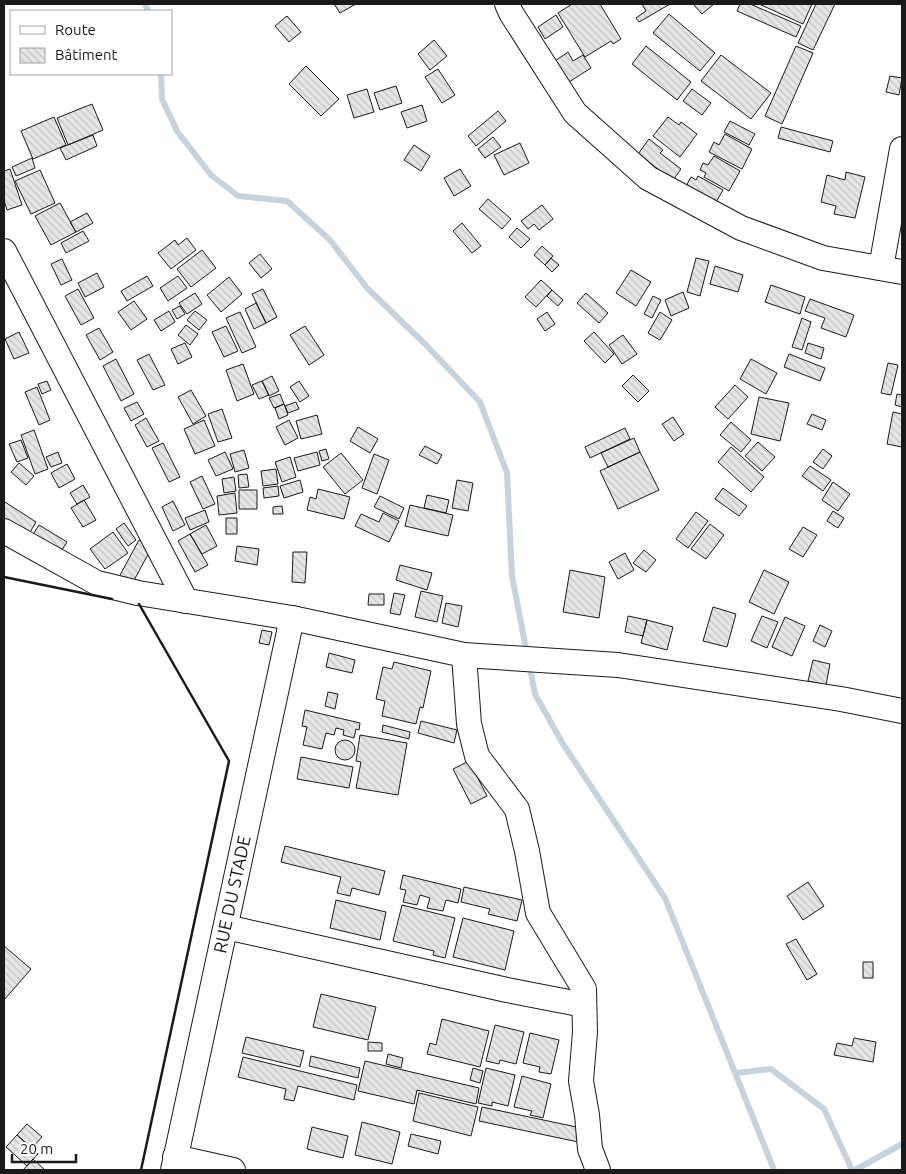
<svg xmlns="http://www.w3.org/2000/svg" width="906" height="1174" viewBox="0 0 906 1174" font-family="Ubuntu,sans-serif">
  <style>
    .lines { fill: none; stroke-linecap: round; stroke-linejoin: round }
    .stream { stroke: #c6d2dc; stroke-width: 6 }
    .building { fill: url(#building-back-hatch); stroke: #1a1a1a }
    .minor-casing { stroke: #1a1a1a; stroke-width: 26 }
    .minor { stroke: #fff; stroke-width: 24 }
    .wall { stroke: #1a1a1a; stroke-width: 2.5 }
    .labels { text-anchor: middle; stroke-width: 4; stroke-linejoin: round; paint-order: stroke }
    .street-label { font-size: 18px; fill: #1a1a1a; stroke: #fff }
  </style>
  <defs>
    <pattern id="building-back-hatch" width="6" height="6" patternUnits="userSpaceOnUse" patternTransform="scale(1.25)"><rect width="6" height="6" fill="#e6e6e6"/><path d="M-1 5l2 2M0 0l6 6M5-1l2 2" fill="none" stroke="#c5c5c5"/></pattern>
  </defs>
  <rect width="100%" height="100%" fill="#fff"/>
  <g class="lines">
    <path class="stream" d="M 145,4 L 148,11
      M 161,74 L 162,99 L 177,131 L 211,175 L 238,196 L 287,201 L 330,240 L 367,288 L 426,345 L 480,402 L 507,473 L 512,576 L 527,654
      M 529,663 L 535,694 L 563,744 L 665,898 L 774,1170
      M 736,1073 L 771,1069 L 824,1109 L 852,1170
      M 855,1170 L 902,1144"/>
  </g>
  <path class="building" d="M 334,4 L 356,4 L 340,13 Z
    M 572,4 L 600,4 L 621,39 L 613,44 L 611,41 L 585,57 L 558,13 Z
    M 642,4 L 670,4 L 639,22 L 636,18 L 646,11 Z
    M 693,4 L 714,4 L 702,14 Z
    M 740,4 L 750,4 L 801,26 L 796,37 L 737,11 Z
    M 759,4 L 812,4 L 803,24 Z
    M 816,4 L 835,4 L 813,50 L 798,43 Z
    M 669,14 L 715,53 L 700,71 L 653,33 Z
    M 556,15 L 563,27 L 545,39 L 538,27 Z
    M 287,16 L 301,32 L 289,42 L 275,26 Z
    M 434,40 L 447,56 L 430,70 L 418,54 Z
    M 646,46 L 691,82 L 677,100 L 632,64 Z
    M 796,46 L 813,53 L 782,124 L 765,116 Z
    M 568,52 L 573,61 L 583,55 L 591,68 L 569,82 L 555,61 Z
    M 721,55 L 771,93 L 751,119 L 701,81 Z
    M 306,66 L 339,99 L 321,116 L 289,84 Z
    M 438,69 L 455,95 L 442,103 L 425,77 Z
    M 890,76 L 902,78 L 899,95 L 886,92 Z
    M 396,86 L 402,103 L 380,110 L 374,93 Z
    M 367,89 L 374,112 L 354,118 L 347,95 Z
    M 692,89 L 711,103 L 702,115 L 683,101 Z
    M 92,104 L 103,130 L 68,145 L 57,118 Z
    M 422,105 L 427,121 L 407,128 L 401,112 Z
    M 498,111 L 506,121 L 476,146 L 468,136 Z
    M 54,117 L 66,145 L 33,159 L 21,131 Z
    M 668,117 L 679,125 L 681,122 L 697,134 L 680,157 L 653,136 Z
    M 730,121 L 755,134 L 749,145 L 724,132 Z
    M 781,127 L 833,141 L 830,152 L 778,138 Z
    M 725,134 L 752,149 L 742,169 L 709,152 L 714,142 L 719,145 Z
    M 93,135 L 97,146 L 66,160 L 60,148 Z
    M 493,137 L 501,147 L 485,158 L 478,149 Z
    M 649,139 L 663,150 L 660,153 L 681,169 L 670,184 L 659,176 L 662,172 L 638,154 Z
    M 520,143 L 529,163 L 504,175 L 494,155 Z
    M 414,145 L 430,156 L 421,171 L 404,160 Z
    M 714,156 L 740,171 L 729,191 L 704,177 L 706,173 L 700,170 L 703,163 L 708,165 Z
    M 32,158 L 35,168 L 16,176 L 12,167 Z
    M 10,169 L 22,205 L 7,210 L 4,200 L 4,171 Z
    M 460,169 L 471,186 L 454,196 L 444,178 Z
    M 40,170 L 55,203 L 31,214 L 15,181 Z
    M 846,172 L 865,177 L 855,218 L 834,214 L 836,206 L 821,202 L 827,175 L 845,180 Z
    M 698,176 L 723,190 L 716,202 L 686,186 L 691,177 L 696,180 Z
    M 488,199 L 511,219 L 502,229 L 479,209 Z
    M 60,203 L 76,232 L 51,245 L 35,216 Z
    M 542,205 L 553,219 L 539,230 L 534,224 L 528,229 L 521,221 Z
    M 87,213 L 93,223 L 76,232 L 70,222 Z
    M 462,223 L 481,246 L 472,253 L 453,231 Z
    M 517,228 L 530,239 L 521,248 L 509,237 Z
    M 83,231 L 89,241 L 66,253 L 61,243 Z
    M 187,238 L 196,250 L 171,269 L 158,253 L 175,240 L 178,245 Z
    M 542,246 L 553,256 L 545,265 L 534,255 Z
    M 202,250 L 216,268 L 191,287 L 177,269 Z
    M 260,254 L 272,269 L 261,278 L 249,263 Z
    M 551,258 L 559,265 L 552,272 L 545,265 Z
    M 696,258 L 709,261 L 700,296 L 687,292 Z
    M 62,259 L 72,280 L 61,285 L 51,264 Z
    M 715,266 L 743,275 L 738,292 L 710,284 Z
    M 631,270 L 651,282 L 636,306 L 616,293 Z
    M 97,273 L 104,287 L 85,297 L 78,283 Z
    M 147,276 L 153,286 L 127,301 L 121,291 Z
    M 178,276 L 187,288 L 168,301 L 160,288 Z
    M 229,277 L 242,294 L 221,312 L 207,295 Z
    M 541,280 L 552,290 L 536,307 L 525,297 Z
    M 771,285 L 805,297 L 800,314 L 765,302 Z
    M 78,289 L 94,318 L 81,325 L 65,296 Z
    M 263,289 L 277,317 L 266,323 L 252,294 Z
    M 552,290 L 563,300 L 558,306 L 547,296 Z
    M 683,292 L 689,308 L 671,316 L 665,300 Z
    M 195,293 L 202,304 L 187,314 L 179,303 Z
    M 586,293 L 608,313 L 599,323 L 577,303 Z
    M 653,296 L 661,300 L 652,318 L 644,314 Z
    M 810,299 L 854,315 L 846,337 L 821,328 L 825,318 L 805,311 Z
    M 134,301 L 147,319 L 131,330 L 118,312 Z
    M 256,303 L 266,323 L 254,329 L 245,309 Z
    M 180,306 L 185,314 L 177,319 L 172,310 Z
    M 169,311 L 175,322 L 161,331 L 154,320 Z
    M 195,311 L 207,320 L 199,330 L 187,320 Z
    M 240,312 L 256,347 L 242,353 L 226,318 Z
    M 547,312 L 555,324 L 545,331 L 537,319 Z
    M 660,312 L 672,320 L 660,340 L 648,333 Z
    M 802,318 L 811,322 L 802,350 L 792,347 Z
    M 186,325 L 198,334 L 190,345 L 178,335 Z
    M 226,326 L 238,351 L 224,357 L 212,332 Z
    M 305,326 L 324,355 L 309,365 L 290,335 Z
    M 99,328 L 113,352 L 100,360 L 86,335 Z
    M 19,332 L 29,353 L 14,359 L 5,339 Z
    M 594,332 L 614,354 L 605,363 L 584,341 Z
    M 623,335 L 637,354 L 622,364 L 609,345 Z
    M 185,343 L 192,357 L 178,364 L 171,349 Z
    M 808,343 L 824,348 L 821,359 L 805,353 Z
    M 149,354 L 165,385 L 153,390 L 137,360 Z
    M 789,354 L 825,368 L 820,381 L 784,367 Z
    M 116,359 L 134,394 L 121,401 L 103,366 Z
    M 751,359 L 777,373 L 766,394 L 740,379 Z
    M 888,363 L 898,365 L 891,395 L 881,393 Z
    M 243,364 L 254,394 L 237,401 L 226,370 Z
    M 633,375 L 649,391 L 638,402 L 622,386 Z
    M 272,376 L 279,391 L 269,396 L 262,381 Z
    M 47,381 L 51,390 L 42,394 L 38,384 Z
    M 262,381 L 269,395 L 259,399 L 252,385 Z
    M 299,381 L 309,396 L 300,402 L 290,387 Z
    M 735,385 L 748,397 L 728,419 L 715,407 Z
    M 37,387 L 50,420 L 39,425 L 25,392 Z
    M 191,390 L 206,416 L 193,424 L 178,397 Z
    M 280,394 L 284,404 L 274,408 L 269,398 Z
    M 897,394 L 902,395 L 902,407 L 895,405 Z
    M 759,397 L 789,403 L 780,441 L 751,434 Z
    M 137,402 L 144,414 L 131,421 L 124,408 Z
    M 296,402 L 299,409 L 288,413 L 285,406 Z
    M 284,404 L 288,415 L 279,419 L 275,408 Z
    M 222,409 L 232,438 L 218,442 L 208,414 Z
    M 893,412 L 902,414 L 902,447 L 887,444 Z
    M 812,414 L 826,420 L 822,430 L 807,424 Z
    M 317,415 L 322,434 L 301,439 L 296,421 Z
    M 673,417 L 684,434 L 674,441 L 662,424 Z
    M 146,418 L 159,441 L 147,447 L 135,425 Z
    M 204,420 L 215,446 L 195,454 L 184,429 Z
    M 289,420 L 298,438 L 285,445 L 276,427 Z
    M 731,422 L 751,440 L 741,452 L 720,435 Z
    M 358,427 L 378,439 L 370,453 L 350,441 Z
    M 625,428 L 630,439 L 590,458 L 585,447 Z
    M 34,430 L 48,469 L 35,474 L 21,435 Z
    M 634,438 L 640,452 L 608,467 L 601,453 Z
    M 21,440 L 28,458 L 17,462 L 9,444 Z
    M 758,442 L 775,457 L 762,471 L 745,456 Z
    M 163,443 L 180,477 L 169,482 L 152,448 Z
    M 425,446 L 442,455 L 437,464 L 419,455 Z
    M 731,447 L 764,477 L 751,492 L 718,462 Z
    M 326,449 L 329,459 L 322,461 L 319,451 Z
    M 823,449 L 832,456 L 823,469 L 813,462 Z
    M 244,450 L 249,468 L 235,472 L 230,454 Z
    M 58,452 L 62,463 L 51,467 L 46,457 Z
    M 225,452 L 233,469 L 216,476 L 208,460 Z
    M 317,452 L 320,465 L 298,471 L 294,458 Z
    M 640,452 L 659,490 L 618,509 L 600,471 Z
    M 341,453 L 363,480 L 345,494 L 323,467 Z
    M 374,454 L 389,460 L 377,494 L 362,488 Z
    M 290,457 L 296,477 L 282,482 L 275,462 Z
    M 19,463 L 34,476 L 26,485 L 11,472 Z
    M 67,464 L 75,479 L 59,488 L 51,473 Z
    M 810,466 L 831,480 L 823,491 L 802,476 Z
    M 276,469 L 278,484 L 263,486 L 261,471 Z
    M 247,474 L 249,487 L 239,488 L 238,475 Z
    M 202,476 L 215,504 L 203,509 L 190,482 Z
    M 234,477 L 236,491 L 224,493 L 222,479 Z
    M 300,480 L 303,492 L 284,498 L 280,486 Z
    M 457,480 L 473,483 L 468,511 L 452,508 Z
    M 833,482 L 850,494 L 838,511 L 822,500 Z
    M 83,485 L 90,497 L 77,504 L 70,493 Z
    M 278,486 L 279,496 L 264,498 L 263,488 Z
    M 723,488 L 747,506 L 739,516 L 715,499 Z
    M 318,489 L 350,497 L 344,519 L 307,510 L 310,497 L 316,499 Z
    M 239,490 L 257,490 L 257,509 L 239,509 Z
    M 235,493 L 237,513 L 219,515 L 217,496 Z
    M 427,495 L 449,500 L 446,513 L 424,508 Z
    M 380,496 L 404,508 L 399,519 L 374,507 Z
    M 84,500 L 96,520 L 83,527 L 71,508 Z
    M 173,501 L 185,525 L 173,531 L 162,507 Z
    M 5,502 L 36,522 L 29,534 L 4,518 L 4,504 Z
    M 410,505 L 453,515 L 448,536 L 405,526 Z
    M 282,506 L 283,514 L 273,514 L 273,507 Z
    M 205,510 L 209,522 L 190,530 L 185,518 Z
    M 833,511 L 844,518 L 838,528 L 827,521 Z
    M 696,512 L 708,521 L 688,548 L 676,539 Z
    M 383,513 L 399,521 L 389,542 L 355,526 L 361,514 L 379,522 Z
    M 226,518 L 237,518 L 237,534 L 226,534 Z
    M 124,523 L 136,540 L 128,546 L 116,529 Z
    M 710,524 L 724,535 L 706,559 L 691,549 Z
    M 39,525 L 67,542 L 60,553 L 32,536 Z
    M 206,525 L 217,546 L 202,554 L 190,534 Z
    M 803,527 L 817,535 L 803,557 L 789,549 Z
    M 113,532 L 128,553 L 105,569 L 90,549 Z
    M 190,534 L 208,565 L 195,572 L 178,541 Z
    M 139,540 L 152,547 L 132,584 L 119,577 Z
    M 237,546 L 259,549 L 257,565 L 235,561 Z
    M 644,550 L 656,560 L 646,572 L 633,563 Z
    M 293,552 L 307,552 L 305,583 L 292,582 Z
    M 625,553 L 634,570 L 618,579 L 609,562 Z
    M 400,565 L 432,573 L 427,590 L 396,580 Z
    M 570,570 L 605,577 L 599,618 L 563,612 Z
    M 764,570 L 789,582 L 774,614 L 749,602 Z
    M 421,591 L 443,596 L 437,622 L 415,617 Z
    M 394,593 L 405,595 L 400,615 L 390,613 Z
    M 369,594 L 384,594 L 384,605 L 368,605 Z
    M 446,603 L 462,606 L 458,627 L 442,623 Z
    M 713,607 L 736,614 L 727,647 L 703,641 Z
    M 628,616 L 647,620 L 643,636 L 625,632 Z
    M 762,616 L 778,622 L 767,648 L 751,641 Z
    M 785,617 L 805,626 L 792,656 L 772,647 Z
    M 647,620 L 673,627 L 667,650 L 641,643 Z
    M 820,625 L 832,631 L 825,647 L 813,641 Z
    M 262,630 L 272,632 L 269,645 L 259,643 Z
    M 329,653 L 355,660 L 352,673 L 326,667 Z
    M 813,660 L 830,664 L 826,685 L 808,681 Z
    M 394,662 L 431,671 L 423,708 L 420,707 L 416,724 L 382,716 L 385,701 L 376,699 L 383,667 L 392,669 Z
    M 328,692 L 338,694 L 335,709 L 325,706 Z
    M 305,710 L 360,723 L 359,730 L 356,729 L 354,738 L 343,735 L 344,730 L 336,728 L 334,735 L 326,733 L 322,749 L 303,745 L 307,727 L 302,726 Z
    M 421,721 L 457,730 L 454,743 L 418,733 Z
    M 383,725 L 410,732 L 409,739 L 382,732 Z
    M 360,735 L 407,743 L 398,795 L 356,788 L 361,762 L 356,761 Z
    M335 750a10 10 0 1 1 20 0a10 10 0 1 1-20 0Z
    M 301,757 L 353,767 L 349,788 L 297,779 Z
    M 469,761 L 487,796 L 471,804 L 453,769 Z
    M 285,846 L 385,871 L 379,895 L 352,888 L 350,896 L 337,893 L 341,877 L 281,862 Z
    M 403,875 L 461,889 L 458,903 L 446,900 L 443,911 L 427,908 L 430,898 L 420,895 L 417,905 L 403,902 L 406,890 L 400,889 Z
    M 808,882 L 824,906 L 803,920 L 787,896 Z
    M 464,887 L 522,900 L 517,921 L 488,914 L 490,909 L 461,902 Z
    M 336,900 L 386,912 L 380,940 L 330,928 Z
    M 402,905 L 455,918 L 445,958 L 433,955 L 434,951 L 393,941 Z
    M 463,918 L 514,931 L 505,970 L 453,957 Z
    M 796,939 L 817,974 L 807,980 L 786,944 Z
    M 4,946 L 31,969 L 4,1000 Z
    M 863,962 L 873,962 L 873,978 L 863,978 Z
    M 321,994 L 376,1007 L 368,1040 L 313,1027 Z
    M 442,1019 L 489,1031 L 480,1067 L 427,1054 L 430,1043 L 436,1045 Z
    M 495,1025 L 524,1032 L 516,1064 L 500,1060 L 499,1064 L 486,1061 Z
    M 530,1033 L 559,1040 L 551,1074 L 539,1072 L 540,1067 L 523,1063 Z
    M 246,1037 L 304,1051 L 300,1067 L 242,1053 Z
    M 854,1038 L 876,1042 L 873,1062 L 834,1055 L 837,1043 L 852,1046 Z
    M 368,1042 L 382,1043 L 382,1051 L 368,1051 Z
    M 388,1054 L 403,1058 L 401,1068 L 386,1064 Z
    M 311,1056 L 360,1068 L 358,1078 L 309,1066 Z
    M 243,1057 L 357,1085 L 354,1100 L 298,1086 L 294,1101 L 284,1099 L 286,1089 L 238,1077 Z
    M 365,1061 L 479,1088 L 476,1104 L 417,1090 L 414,1104 L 358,1091 Z
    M 473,1068 L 483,1071 L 480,1083 L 470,1080 Z
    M 486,1068 L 515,1075 L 508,1106 L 492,1102 L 492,1106 L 478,1103 Z
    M 522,1076 L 551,1084 L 543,1118 L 530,1115 L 532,1111 L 514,1107 Z
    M 419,1093 L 478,1107 L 471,1136 L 413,1121 Z
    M 482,1107 L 586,1129 L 583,1143 L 479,1121 Z
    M 362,1122 L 400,1132 L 392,1164 L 355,1155 Z
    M 27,1124 L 42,1137 L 32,1148 L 17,1135 Z
    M 312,1127 L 348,1136 L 343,1158 L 307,1149 Z
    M 411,1134 L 441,1141 L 438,1154 L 408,1146 Z
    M 17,1135 L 38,1154 L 27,1166 L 6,1147 Z
    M 33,1159 L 45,1170 L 23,1170 Z"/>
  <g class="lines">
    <g class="minor-casing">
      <g id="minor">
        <path d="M 507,4 L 511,13 L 575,113 L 648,178 L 741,228 L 823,258 L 902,272"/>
        <path d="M 4,251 L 186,601"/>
        <path d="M 881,268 L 902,149"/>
        <path d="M 4,531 L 97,583 L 138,593 L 292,618 L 464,655 L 618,665 L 841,699 L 902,711"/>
        <path d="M 464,655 L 469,724 L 477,756 L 517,809 L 527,851 L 538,913 L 584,989 L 585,1032 L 581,1081 L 587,1115 L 590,1149 L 598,1170"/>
        <path d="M 226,927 L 507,990 L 584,1005"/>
        <path d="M 175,1157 L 233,1170"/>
        <path id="s1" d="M 173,1170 L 292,618"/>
      </g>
    </g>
    <use href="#minor" class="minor"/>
    <path class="wall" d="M 4,577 L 112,599
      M 139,604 L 229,761 L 141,1170"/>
  </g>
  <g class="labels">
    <g class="street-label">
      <text dy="6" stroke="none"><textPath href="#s1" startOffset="282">RUE DU STADE</textPath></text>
    </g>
  </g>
  <rect width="906" height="1174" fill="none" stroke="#1a1a1a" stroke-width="10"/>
  <rect x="10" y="10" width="162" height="65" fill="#ffffff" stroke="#a3a3a3"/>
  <rect x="20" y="26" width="25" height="8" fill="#ffffff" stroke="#a3a3a3"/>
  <text x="55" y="35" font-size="15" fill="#1a1a1a">Route</text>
  <rect x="20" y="48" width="25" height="15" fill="url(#building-back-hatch)" stroke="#a3a3a3"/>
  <text x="55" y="60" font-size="15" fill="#1a1a1a">Bâtiment</text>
  <path d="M12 1154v8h64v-8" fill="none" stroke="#1a1a1a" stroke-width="2.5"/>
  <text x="20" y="1154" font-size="15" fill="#1a1a1a" stroke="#ffffff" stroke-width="4" paint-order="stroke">20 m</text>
</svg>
